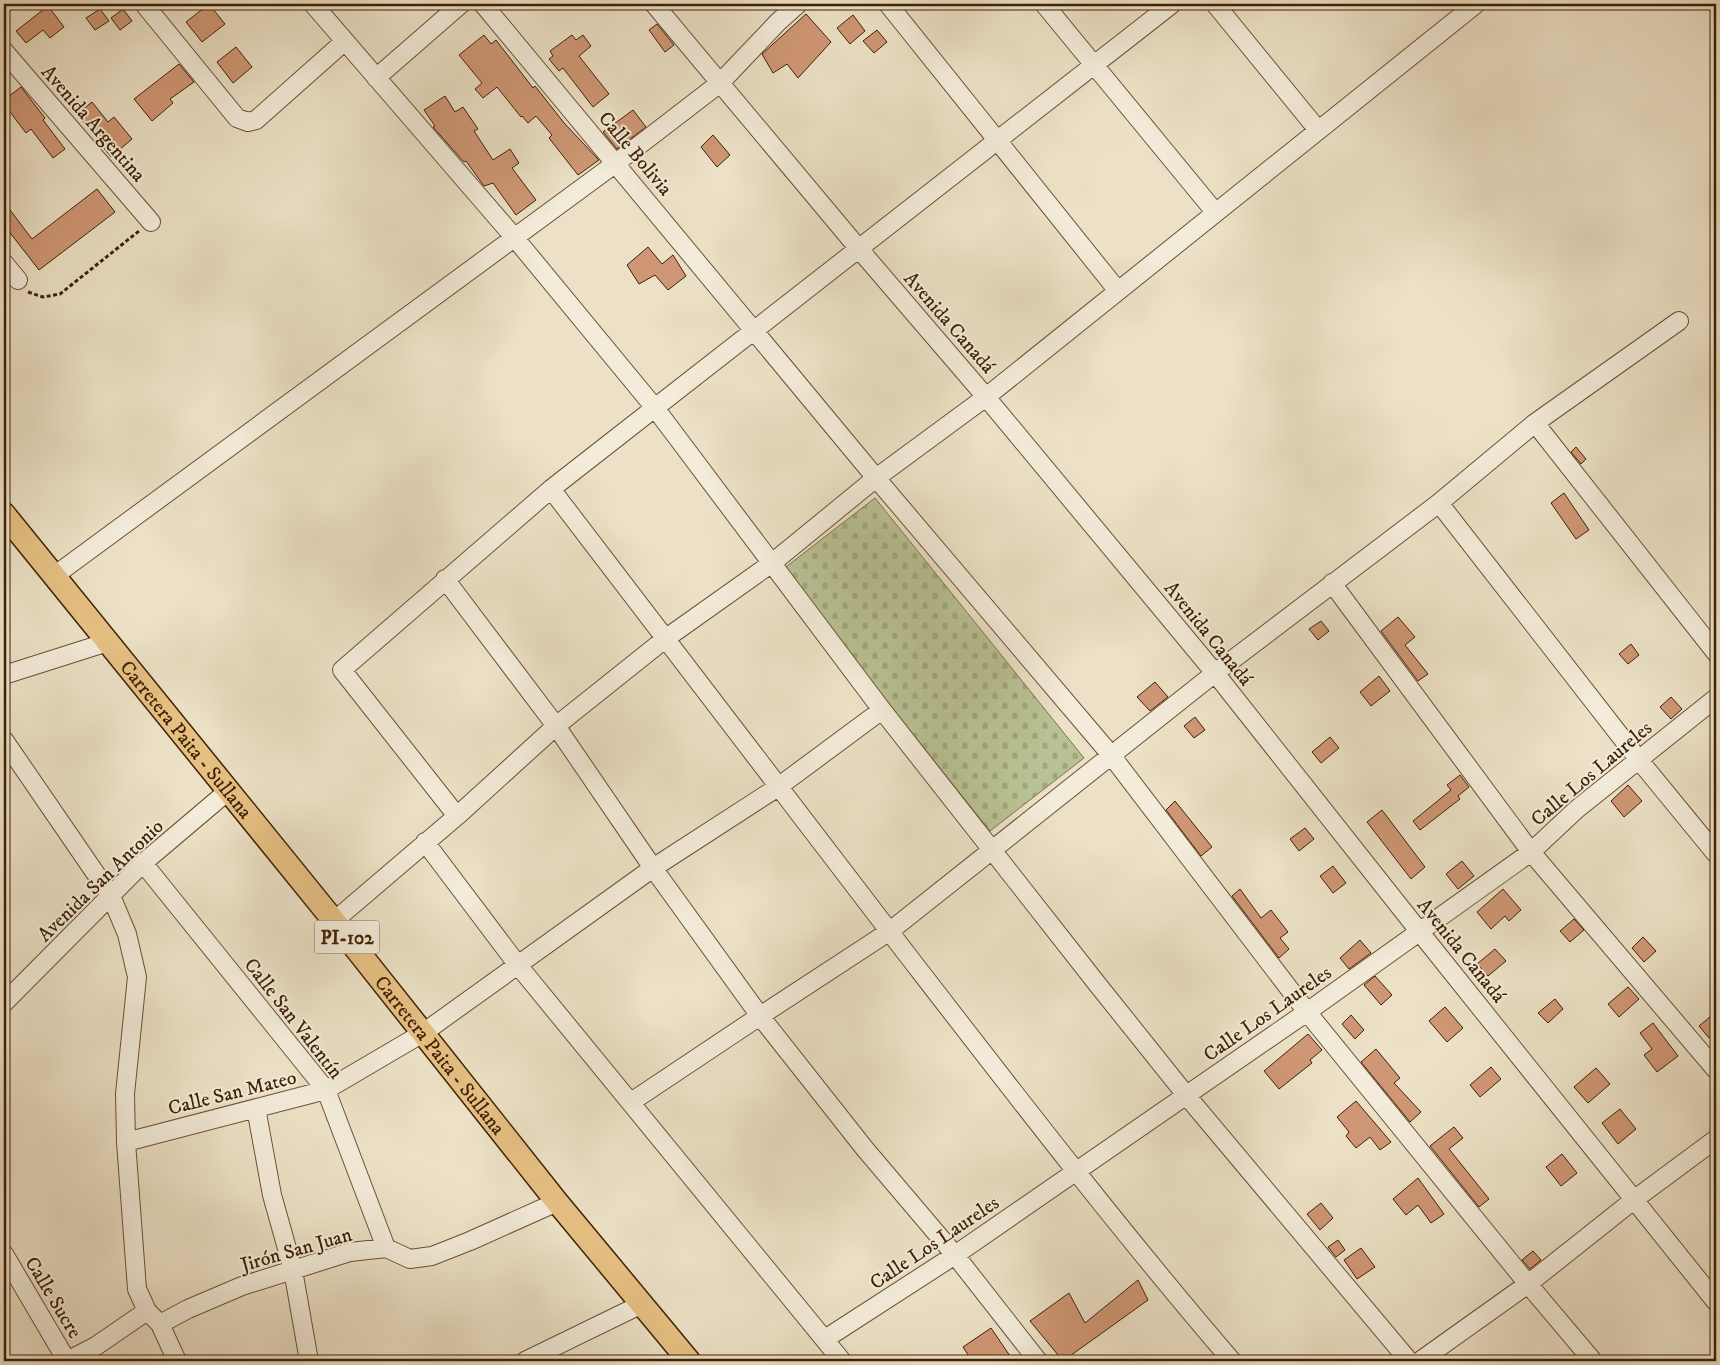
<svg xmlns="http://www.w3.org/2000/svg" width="1720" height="1365" viewBox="0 0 1720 1365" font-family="'IM FELL DW Pica',serif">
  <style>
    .cemetery { fill: url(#cemetery-stones); stroke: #7c724c }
    .building { fill: #cf9775; stroke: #3e2105 }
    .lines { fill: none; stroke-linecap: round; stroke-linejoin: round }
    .minor-casing { stroke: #6a5135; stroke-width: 20 }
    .major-casing { stroke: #3e2105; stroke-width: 25 }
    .path { stroke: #3e2105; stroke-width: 3; stroke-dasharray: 4 2.5; stroke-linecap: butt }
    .minor { stroke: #f3ecda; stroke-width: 18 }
    .major { stroke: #e6c083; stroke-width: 22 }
    .labels { text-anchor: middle; stroke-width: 4; stroke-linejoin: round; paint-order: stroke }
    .shield { fill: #f3ecda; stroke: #745e45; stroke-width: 1 }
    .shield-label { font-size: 19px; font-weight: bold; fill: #3e2105 }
    .street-label { font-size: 20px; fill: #3e2105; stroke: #f3ecda }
  </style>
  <defs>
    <pattern id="cemetery-stones" width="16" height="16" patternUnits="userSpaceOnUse" patternTransform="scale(1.25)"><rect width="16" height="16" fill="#b9c294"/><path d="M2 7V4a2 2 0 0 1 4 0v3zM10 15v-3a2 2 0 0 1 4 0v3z" fill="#a0a67e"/></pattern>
  </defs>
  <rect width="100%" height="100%" fill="#ece1c6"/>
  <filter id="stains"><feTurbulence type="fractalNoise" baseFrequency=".004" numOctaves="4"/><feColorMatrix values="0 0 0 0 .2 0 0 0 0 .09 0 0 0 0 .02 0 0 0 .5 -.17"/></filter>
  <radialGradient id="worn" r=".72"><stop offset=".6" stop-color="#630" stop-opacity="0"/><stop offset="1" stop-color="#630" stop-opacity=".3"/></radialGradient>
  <path class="cemetery" d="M 875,498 L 1084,758 L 990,831 L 782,570 Z"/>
  <path class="building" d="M 209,4 L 225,24 L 202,42 L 186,22 Z
    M 48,6 L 64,27 L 50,38 L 43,30 L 26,43 L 16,31 Z
    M 100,9 L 109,21 L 95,30 L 86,18 Z
    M 123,9 L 132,21 L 120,30 L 111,18 Z
    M 806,14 L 831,42 L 798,78 L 787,64 L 773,73 L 762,54 Z
    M 853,15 L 865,31 L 850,44 L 837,28 Z
    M 657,24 L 674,45 L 665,52 L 649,30 Z
    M 877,30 L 887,42 L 874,53 L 863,41 Z
    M 484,35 L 491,44 L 496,40 L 533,88 L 535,86 L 565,124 L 599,160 L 578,175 L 549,138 L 552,135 L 536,116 L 528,123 L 522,116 L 521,117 L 497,87 L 483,98 L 475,89 L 482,83 L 459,55 Z
    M 572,35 L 576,40 L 583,35 L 591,46 L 579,56 L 609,94 L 593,107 L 563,68 L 559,71 L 549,59 L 553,56 L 550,51 Z
    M 236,47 L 252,67 L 233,83 L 217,62 Z
    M 179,64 L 194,82 L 170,99 L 173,103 L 152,121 L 134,99 Z
    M 21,87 L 45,118 L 43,120 L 65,149 L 53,158 L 31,129 L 26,133 L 4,104 L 4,100 Z
    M 445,96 L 455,112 L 463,107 L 478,129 L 474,131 L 493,160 L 510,149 L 519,163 L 512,168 L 536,200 L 516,215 L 493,183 L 484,186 L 466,161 L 464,162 L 433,127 L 435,126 L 424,110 Z
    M 92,102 L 108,122 L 114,117 L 132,139 L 111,157 L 77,114 Z
    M 633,110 L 646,127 L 617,149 L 603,132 Z
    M 713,135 L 730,155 L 717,167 L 701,147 Z
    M 97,189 L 115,212 L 39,270 L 4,225 L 4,202 L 32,239 Z
    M 648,247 L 662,264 L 673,255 L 686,276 L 668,290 L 655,275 L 639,284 L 627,265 Z
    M 1576,447 L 1586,459 L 1581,464 L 1571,452 Z
    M 1564,493 L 1589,530 L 1576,539 L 1551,503 Z
    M 1398,617 L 1415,637 L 1405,645 L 1428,674 L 1418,681 L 1381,631 Z
    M 1321,621 L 1329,631 L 1318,640 L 1309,629 Z
    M 1631,644 L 1639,655 L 1628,664 L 1619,654 Z
    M 1379,676 L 1390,691 L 1371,706 L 1360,692 Z
    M 1155,682 L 1168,697 L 1150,711 L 1137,697 Z
    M 1671,697 L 1682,709 L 1671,719 L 1660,707 Z
    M 1195,717 L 1205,730 L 1194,738 L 1184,726 Z
    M 1330,737 L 1339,748 L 1321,763 L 1312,752 Z
    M 1460,775 L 1469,787 L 1458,796 L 1460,799 L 1420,830 L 1413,821 L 1451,790 L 1447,785 Z
    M 1628,785 L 1642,801 L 1624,817 L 1611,801 Z
    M 1175,801 L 1212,847 L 1201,856 L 1166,810 Z
    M 1382,810 L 1425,867 L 1411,879 L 1367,822 Z
    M 1305,828 L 1314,839 L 1299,851 L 1290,839 Z
    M 1462,861 L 1474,876 L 1458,889 L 1446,874 Z
    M 1333,866 L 1346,883 L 1333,893 L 1320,876 Z
    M 1240,889 L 1261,918 L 1271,910 L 1288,932 L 1280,938 L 1289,949 L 1279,958 L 1232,896 Z
    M 1503,889 L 1521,910 L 1509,921 L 1505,916 L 1491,929 L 1477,912 Z
    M 1574,919 L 1584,930 L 1570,942 L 1560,931 Z
    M 1643,937 L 1656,951 L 1644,962 L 1632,948 Z
    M 1360,940 L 1371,953 L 1349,969 L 1340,958 Z
    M 1495,949 L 1506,961 L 1488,976 L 1477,964 Z
    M 1375,976 L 1392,995 L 1381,1005 L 1364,985 Z
    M 1628,987 L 1639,999 L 1619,1017 L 1608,1004 Z
    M 1555,999 L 1563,1009 L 1548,1023 L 1538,1013 Z
    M 1445,1007 L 1463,1028 L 1447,1042 L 1429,1021 Z
    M 1716,1012 L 1716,1032 L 1709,1038 L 1699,1026 Z
    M 1351,1015 L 1364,1030 L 1355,1039 L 1342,1024 Z
    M 1653,1023 L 1678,1056 L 1657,1072 L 1644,1055 L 1652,1049 L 1640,1033 Z
    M 1308,1034 L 1322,1050 L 1310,1060 L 1312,1063 L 1279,1089 L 1264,1071 Z
    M 1376,1049 L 1400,1078 L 1394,1083 L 1421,1112 L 1410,1122 L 1361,1062 Z
    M 1491,1067 L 1501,1079 L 1480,1097 L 1470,1085 Z
    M 1596,1068 L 1610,1084 L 1588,1103 L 1574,1087 Z
    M 1356,1101 L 1391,1142 L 1380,1150 L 1370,1137 L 1356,1148 L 1346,1136 L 1349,1132 L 1337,1117 Z
    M 1620,1109 L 1636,1129 L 1618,1144 L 1602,1123 Z
    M 1454,1127 L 1463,1138 L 1449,1149 L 1489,1199 L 1479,1207 L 1430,1146 Z
    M 1562,1154 L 1577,1173 L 1561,1186 L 1546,1167 Z
    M 1418,1178 L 1444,1214 L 1431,1223 L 1418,1205 L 1406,1215 L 1393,1199 Z
    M 1321,1203 L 1333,1218 L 1320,1230 L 1307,1214 Z
    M 1338,1240 L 1345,1250 L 1336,1257 L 1328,1247 Z
    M 1361,1248 L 1375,1267 L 1357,1279 L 1344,1260 Z
    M 1533,1251 L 1541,1260 L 1530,1269 L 1522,1260 Z
    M 1138,1280 L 1148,1300 L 1063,1361 L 1030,1321 L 1069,1293 L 1085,1323 Z
    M 991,1328 L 1010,1356 L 1002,1361 L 972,1361 L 963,1347 Z"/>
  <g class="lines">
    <g class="minor-casing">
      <path id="minor" d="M 144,4 L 237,118 L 248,122 L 256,120 L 345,41
        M 313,4 L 514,237 L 655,408 L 882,710 L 1098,985 L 1186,1095 L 1409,1361
        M 483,4 L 876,478 L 1111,755 L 1307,1012 L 1528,1284 L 1593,1361
        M 654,4 L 859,249 L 986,397 L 1215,673 L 1419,931 L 1716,1302
        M 888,4 L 1118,291
        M 1044,4 L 1215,212
        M 1215,4 L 1318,130
        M 4,51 L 151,222
        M 376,78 L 461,4
        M 4,263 L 18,280
        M 1535,423 L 1716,653
        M 551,489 C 666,641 783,792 899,944 C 1008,1085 1116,1226 1232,1361
        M 1439,503 L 1639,760 L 1716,854
        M 54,576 L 616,163 L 720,83 L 778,22 L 798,4
        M 445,579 L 556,726 L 653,868 L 760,1016 L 865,1149 L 955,1255 L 1038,1361
        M 1332,583 L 1531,852 L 1716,1070
        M 4,675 L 108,642
        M 4,740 L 111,896 L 127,934 L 137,977 L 125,1094 L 126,1142 L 137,1289 L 147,1311 L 160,1324 L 177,1361
        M 457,816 L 342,670 L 551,489 L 1172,4
        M 425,842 L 517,964 L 842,1361
        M 143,863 L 326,1090 L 386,1248
        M 334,921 L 457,816 L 556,726 L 665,639 L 772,563 L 876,478 L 986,397 L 1476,4
        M 4,1003 L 143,863 L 228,791
        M 631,1102 L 760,1016 L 890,931 L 1215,673 L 1439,503 L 1535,423 L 1679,321
        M 256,1108 L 272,1195 L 293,1270 L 309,1361
        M 126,1142 L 326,1090 L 423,1033 L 653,868 L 778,787 L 882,710
        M 4,1254 L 67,1361
        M 160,1324 L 188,1309 L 242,1286 L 350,1252 L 386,1248 L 410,1259 L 432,1256 L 470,1241 L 557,1202
        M 825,1339 L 955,1255 L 1307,1012 L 1531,852 L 1577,809 L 1716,698
        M 67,1361 L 96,1346 L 147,1311
        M 525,1361 L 642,1304
        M 1420,1361 L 1528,1284 L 1635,1199 L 1716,1139"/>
    </g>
    <g class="major-casing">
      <g id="major">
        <path id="s1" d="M 4,514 L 334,921 L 557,1202 L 689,1361"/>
      </g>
    </g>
    <path class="path" d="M 28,292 L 43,297 L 60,294 L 139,231"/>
    <use href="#minor" class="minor"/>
    <use href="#major" class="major"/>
  </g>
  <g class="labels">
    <rect class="shield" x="314.5" y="920.5" width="65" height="33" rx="4"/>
    <g class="shield-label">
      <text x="347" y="944">PI-102</text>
    </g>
    <g class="street-label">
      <text transform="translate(94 123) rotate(49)" y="7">Avenida Argentina</text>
      <text transform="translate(636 153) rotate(50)" y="7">Calle Bolivia</text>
      <text transform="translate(950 322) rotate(49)" y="7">Avenida Canadá</text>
      <text transform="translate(1209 633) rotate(51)" y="7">Avenida Canadá</text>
      <text dy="7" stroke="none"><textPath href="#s1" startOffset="290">Carretera Paita - Sullana</textPath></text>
      <text transform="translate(1591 773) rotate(-40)" y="7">Calle Los Laureles</text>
      <text transform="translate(100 880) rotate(-44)" y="7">Avenida San Antonio</text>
      <text transform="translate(1462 950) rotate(51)" y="7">Avenida Canadá</text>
      <text transform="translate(1267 1013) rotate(-35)" y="7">Calle Los Laureles</text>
      <text transform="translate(294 1018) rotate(52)" y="7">Calle San Valentín</text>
      <text dy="7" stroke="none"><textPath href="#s1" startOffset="695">Carretera Paita - Sullana</textPath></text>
      <text transform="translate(232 1092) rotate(-14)" y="7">Calle San Mateo</text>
      <text transform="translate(934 1242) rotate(-34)" y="7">Calle Los Laureles</text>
      <text transform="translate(296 1249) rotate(-16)" y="7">Jirón San Juan</text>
      <text transform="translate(54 1297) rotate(59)" y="7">Calle Sucre</text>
    </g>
  </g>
  <rect width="1720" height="1365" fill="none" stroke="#ece1c6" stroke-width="20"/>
  <rect x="5" y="5" width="1710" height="1355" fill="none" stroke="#3e2105" stroke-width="2.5"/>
  <rect x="10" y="10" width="1700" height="1345" fill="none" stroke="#3e2105"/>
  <rect width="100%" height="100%" filter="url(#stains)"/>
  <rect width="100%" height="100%" fill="url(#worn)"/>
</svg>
